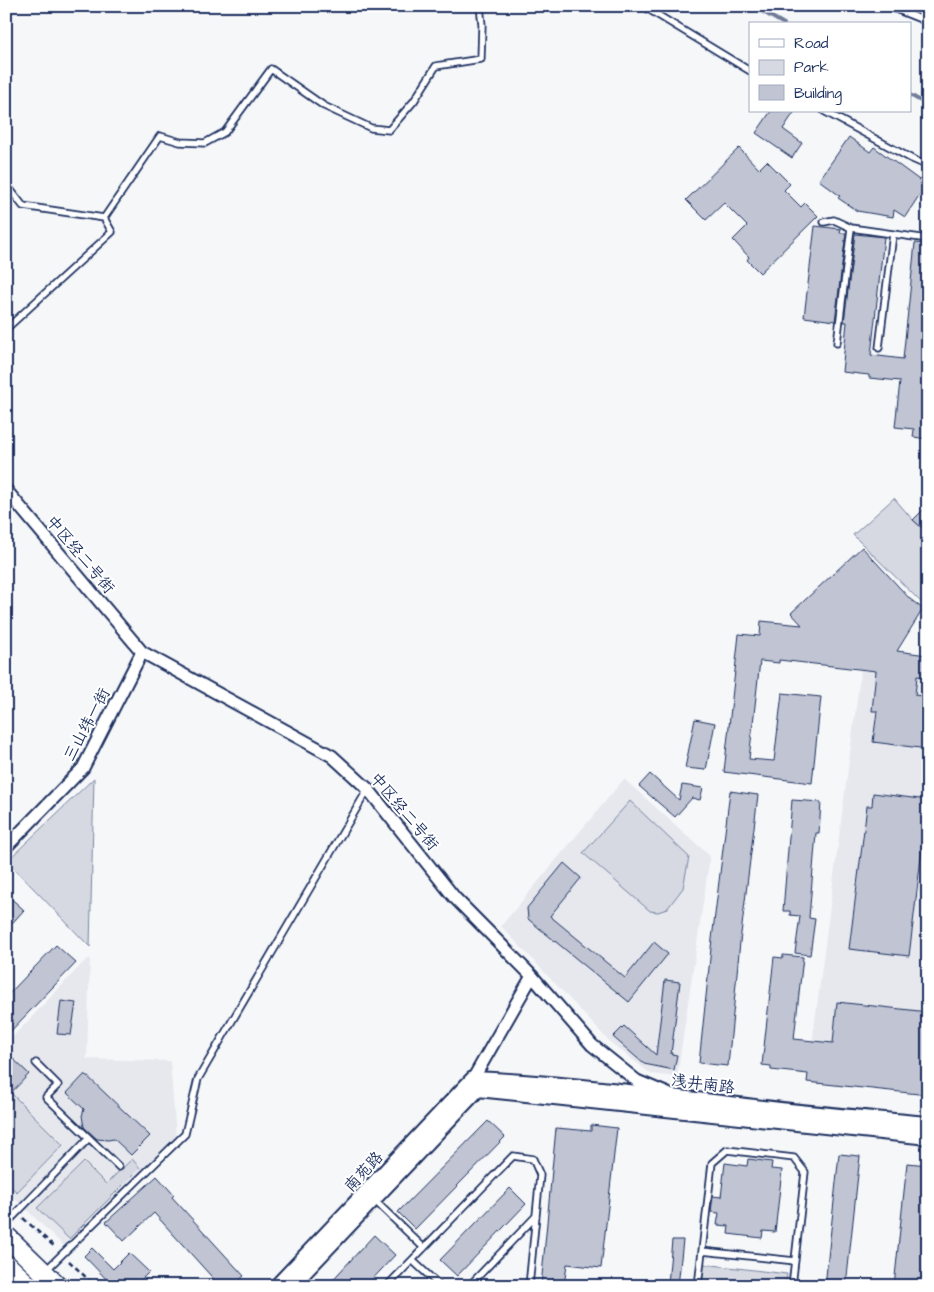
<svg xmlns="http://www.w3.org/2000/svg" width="934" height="1292" viewBox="0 0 934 1292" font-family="'Architects Daughter','LXGW WenKai TC',sans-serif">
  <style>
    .built { fill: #e6e8ee }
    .green { fill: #d6d9e2; stroke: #7884a0 }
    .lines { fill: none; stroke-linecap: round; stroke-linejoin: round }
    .stream { stroke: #707c99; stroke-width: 4 }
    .building { fill: #c0c4d3; stroke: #1b2f5e }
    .service-casing { stroke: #1b2f5e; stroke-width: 9 }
    .minor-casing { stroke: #1b2f5e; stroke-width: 15 }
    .tertiary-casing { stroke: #1b2f5e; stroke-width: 18 }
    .primary-casing { stroke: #1b2f5e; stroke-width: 22 }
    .path { stroke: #1b2f5e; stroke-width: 2.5; stroke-dasharray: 5 4; stroke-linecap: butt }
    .service { stroke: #fff; stroke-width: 5.5 }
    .minor { stroke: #fff; stroke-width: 11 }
    .tertiary { stroke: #fff; stroke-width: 14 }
    .primary { stroke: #fff; stroke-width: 19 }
    .labels { text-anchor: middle; stroke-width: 4; stroke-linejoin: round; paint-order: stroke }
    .street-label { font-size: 16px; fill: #1b2f5e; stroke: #fff }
  </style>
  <rect width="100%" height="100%" fill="#f6f7f9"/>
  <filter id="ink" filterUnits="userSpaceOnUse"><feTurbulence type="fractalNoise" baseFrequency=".02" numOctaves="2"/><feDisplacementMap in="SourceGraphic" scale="10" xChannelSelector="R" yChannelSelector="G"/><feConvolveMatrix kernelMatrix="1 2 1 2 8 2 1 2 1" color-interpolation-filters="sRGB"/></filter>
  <g filter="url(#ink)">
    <path class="built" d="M 861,669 L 928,676 L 928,1093 L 807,1082 Z
      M 624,779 L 710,856 L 677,1077 L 651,1074 L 611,1043 L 501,926 Z
      M 90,958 L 87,1059 L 170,1061 L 176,1137 L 64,1246 L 6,1190 L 6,1044 L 84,962 Z"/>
    <path class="green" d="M 894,498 L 913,520 L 928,533 L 928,609 L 853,535 Z
      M 94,778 L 90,947 L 7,861 Z
      M 630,801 L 689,857 L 683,888 L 667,909 L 658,912 L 650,911 L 583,853 Z
      M 11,1093 L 63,1145 L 17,1192 L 11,1187 L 6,1191 L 6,1098 Z
      M 132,1159 L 140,1168 L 69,1239 L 37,1208 L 84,1162 L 106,1184 Z
      M 704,1264 L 787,1274 L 785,1286 L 702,1286 Z"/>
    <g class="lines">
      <path class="stream" d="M 753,6 L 784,24
        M 910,95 L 928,105"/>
    </g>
    <path class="building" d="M 771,111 L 795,111 L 783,129 L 802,143 L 792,158 L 756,133 Z
      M 849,137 L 870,152 L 874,147 L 926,185 L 905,217 L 894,210 L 893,217 L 857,211 L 838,198 L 840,196 L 819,180 Z
      M 739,148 L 759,169 L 767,161 L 790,184 L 784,190 L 801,207 L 805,203 L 818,216 L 760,273 L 747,260 L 749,257 L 733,240 L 747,226 L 724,203 L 706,220 L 686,200 Z
      M 815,226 L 841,229 L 840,233 L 846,233 L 835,321 L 804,317 Z
      M 855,234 L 884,237 L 871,355 L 903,359 L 915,243 L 928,244 L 928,439 L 913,437 L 914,429 L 895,427 L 900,381 L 869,378 L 869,375 L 842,372 L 847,322 L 844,322 Z
      M 928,505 L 928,533 L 913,520 Z
      M 862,547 L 910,599 L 923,609 L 897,651 L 927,655 L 925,677 L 917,676 L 915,695 L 928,697 L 928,749 L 873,742 L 877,711 L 872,711 L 876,671 L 779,660 L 779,663 L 760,661 L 749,759 L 774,761 L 782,693 L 821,697 L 812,783 L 724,772 L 739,634 L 760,636 L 761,621 L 802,625 L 791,613 Z
      M 695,719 L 715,723 L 706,770 L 685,768 Z
      M 650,774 L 679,800 L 682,785 L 703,788 L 700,800 L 692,798 L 675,817 L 639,786 Z
      M 730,791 L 758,795 L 740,942 L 728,1066 L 699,1063 L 712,939 Z
      M 873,793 L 928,800 L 909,956 L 849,949 L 867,806 L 872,806 Z
      M 792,800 L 821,802 L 819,833 L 816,833 L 809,918 L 815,919 L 810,955 L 795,953 L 800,916 L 790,915 L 790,911 L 783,911 Z
      M 564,863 L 581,878 L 550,916 L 625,978 L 654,942 L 668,954 L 629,1002 L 528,919 L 527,908 Z
      M 6,894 L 24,910 L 6,930 Z
      M 56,945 L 76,963 L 6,1036 L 6,997 Z
      M 783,955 L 803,957 L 794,1039 L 833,1043 L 837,1002 L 928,1012 L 928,1095 L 807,1082 L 808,1074 L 771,1070 L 771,1066 L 762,1065 L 774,957 L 783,958 Z
      M 665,980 L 680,982 L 671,1054 L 677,1055 L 674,1070 L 644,1064 L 613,1037 L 624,1026 L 656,1055 Z
      M 61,1001 L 76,1003 L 71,1035 L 57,1034 Z
      M 6,1052 L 29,1074 L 6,1098 Z
      M 85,1074 L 150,1136 L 131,1155 L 114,1139 L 108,1140 L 97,1139 L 84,1127 L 82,1116 L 84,1109 L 67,1093 Z
      M 488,1121 L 505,1137 L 415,1229 L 398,1212 Z
      M 591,1125 L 617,1128 L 601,1268 L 567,1264 L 564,1286 L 541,1286 L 556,1128 L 591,1131 Z
      M 839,1154 L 860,1156 L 846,1286 L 825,1286 Z
      M 748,1159 L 772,1162 L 771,1169 L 782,1170 L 775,1232 L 763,1231 L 762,1238 L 728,1234 L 729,1226 L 717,1225 L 719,1213 L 711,1212 L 713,1196 L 721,1197 L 725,1163 L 747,1166 Z
      M 907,1163 L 928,1165 L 928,1229 L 922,1286 L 894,1286 Z
      M 157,1176 L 174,1195 L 172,1197 L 244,1276 L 233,1286 L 220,1286 L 154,1213 L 124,1241 L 106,1222 Z
      M 510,1188 L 526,1204 L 457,1276 L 440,1260 Z
      M 374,1235 L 395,1255 L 366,1286 L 327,1286 Z
      M 672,1240 L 683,1240 L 678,1286 L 668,1284 Z
      M 92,1248 L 113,1269 L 129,1253 L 149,1272 L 135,1286 L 113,1286 L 84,1256 Z"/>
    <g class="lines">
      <g class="service-casing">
        <path id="service" d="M 643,6 L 750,71
          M 894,6 L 893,8 L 928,22
          M 824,111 L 912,159 L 928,166
          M 6,184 L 23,206 L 104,218 L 112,232 L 6,329
          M 104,218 L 160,136 L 180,142 L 205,143 L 225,132 L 271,69 L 324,106 L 371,128 L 389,130 L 414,101 L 436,66 L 481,59 L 482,25 L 480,6
          M 824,222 L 834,220 L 851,228 L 928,239
          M 837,343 L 851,228
          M 879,348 L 893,234
          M 36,1063 L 58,1085 L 46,1097 L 89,1138
          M 373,1199 L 424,1248
          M 6,1224 L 89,1138 L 119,1167
          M 702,1251 L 795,1261
          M 412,1260 L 440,1286
          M 46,1270 L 185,1134 L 198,1079 L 368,789
          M 387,1286 L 513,1156 L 533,1159 L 540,1175 L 529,1286
          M 469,1286 L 536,1216
          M 698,1286 L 712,1163 L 727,1150 L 794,1158 L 805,1172 L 792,1286"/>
      </g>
      <g class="minor-casing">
        <path id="minor" d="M 6,490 L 142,652 L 332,756 L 368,789 L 454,897 L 532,976 L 592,1045 L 637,1081 L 668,1094
          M 6,847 L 83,768 L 142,652
          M 476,1085 L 473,1079 L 532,976"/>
      </g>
      <g class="tertiary-casing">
        <path id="tertiary" d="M 277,1286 L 473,1079 C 562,1083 650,1094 738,1105 C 801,1113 865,1118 928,1124
          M 291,1286 L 478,1089 L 928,1137"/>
      </g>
      <g class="primary-casing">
        <path id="primary" d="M 6,1236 L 58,1286
          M 6,1264 L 29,1286"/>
      </g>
      <path class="path" d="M 6,1201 L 12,1207
        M 23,1218 L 56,1248
        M 69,1261 L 95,1286"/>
      <use href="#service" class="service"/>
      <use href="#minor" class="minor"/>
      <use href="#tertiary" class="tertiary"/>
      <use href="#primary" class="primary"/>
    </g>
  </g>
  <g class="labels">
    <g class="street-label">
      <text transform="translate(81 554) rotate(50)" y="6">中区经二号街</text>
      <text transform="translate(86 724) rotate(-62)" y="6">三山纬一街</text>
      <text transform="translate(405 811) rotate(50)" y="6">中区经二号街</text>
      <text transform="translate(703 1083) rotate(7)" y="6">浅井南路</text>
      <text transform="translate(363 1171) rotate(-47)" y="6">南苑路</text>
    </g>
  </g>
  <rect width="934" height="1292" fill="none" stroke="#fff" stroke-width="25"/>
  <rect x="12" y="12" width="909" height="1267" fill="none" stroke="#1b2f5e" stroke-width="2" filter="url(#ink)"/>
  <rect x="749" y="22" width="162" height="90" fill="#ffffff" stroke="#a4acbf"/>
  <rect x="759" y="39" width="25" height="8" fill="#ffffff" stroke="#a4acbf"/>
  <text x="794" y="48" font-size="15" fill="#1b2f5e">Road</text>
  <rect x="759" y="60" width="25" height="15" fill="#d6d9e2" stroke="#a4acbf"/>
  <text x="794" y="72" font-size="15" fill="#1b2f5e">Park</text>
  <rect x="759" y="85" width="25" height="15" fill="#c0c4d3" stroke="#a4acbf"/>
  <text x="794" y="98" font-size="15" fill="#1b2f5e">Building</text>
</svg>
